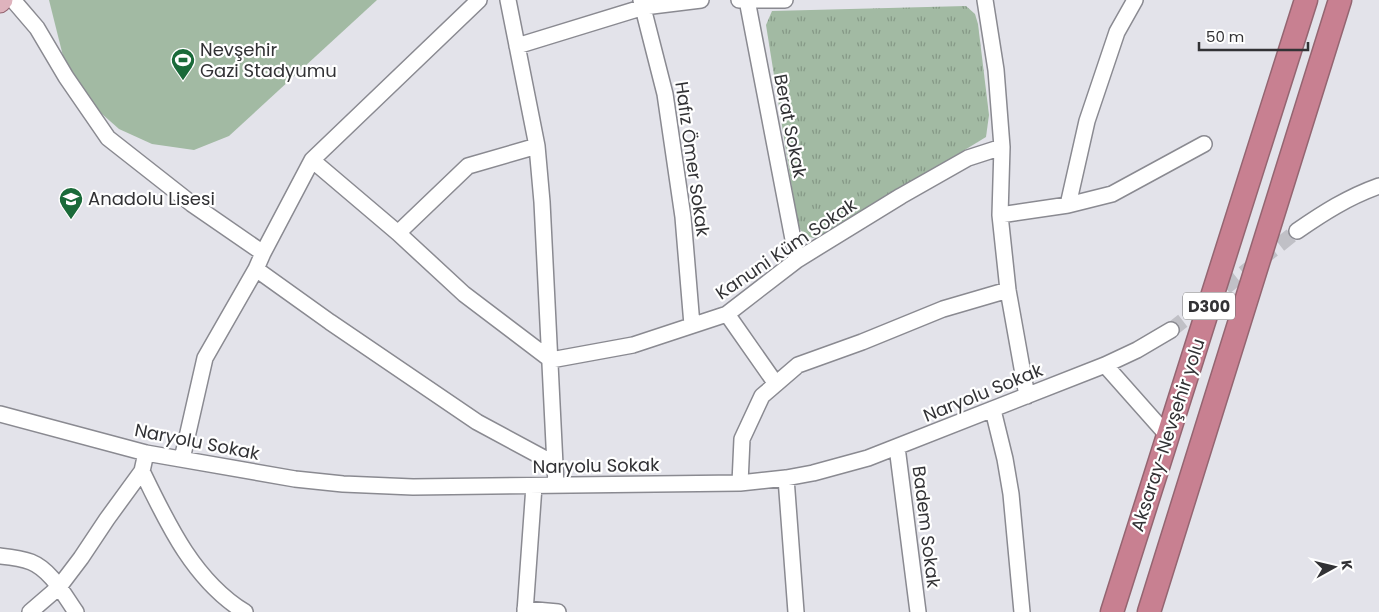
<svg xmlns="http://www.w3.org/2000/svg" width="1379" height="612" viewBox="0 0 1379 612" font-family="Poppins,sans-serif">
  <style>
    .park { fill: url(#park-tufts) }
    .pitch { fill: #a2baa3 }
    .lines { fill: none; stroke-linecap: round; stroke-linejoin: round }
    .minor-tunnel { stroke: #c0c0c6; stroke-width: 15; stroke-dasharray: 15 8; stroke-linecap: butt }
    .minor-casing { stroke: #8a8a91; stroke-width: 18 }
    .major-casing { stroke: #946571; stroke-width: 21 }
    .highway-casing { stroke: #946571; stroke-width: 25 }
    .minor { stroke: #fff; stroke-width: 15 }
    .major { stroke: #deb3bd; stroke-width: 19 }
    .highway { stroke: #c88091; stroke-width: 22 }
    .labels { text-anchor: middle; stroke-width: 4.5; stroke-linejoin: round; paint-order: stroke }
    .shield { fill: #fff; stroke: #707072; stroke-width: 1 }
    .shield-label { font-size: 16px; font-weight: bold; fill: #323235 }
    .poi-label { font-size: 18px; fill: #323235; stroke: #fff; text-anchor: start }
    .street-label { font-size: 18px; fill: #323235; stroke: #fff }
  </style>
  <defs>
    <pattern id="park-tufts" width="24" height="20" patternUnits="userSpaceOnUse" patternTransform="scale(1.25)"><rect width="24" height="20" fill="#a2baa3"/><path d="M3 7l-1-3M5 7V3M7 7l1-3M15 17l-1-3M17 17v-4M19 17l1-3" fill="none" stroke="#859886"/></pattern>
  </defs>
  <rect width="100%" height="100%" fill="#e3e3ea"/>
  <path class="park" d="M 966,6 L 975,14 L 978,24 L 989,115 L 986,137 L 825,235 L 813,238 L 804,235 L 798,226 L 766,25 L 772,11 Z"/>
  <path class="pitch" d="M 49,0 L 377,0 L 229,136 L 194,150 L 152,144 L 119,129 L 93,106 L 63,56 Z"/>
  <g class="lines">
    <path class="minor-tunnel" d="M 1171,330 L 1297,231"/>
    <g class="minor-casing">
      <path id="minor" d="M 13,0 L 37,28 L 66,77 L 108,138 L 192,204 L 263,253
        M 508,0 L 537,146 L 542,202 L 556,485
        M 641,0 L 665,94 L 683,217 L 692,325
        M 739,0 L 785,0
        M 747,0 L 797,260
        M 985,0 L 996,70 L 1002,147 L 1000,215 L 1008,290 L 1027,396
        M 517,46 L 644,7 L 701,0
        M 312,160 L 398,233 L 464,294 L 551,360 L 633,345 L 727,314 L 797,260 L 901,196 L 968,158 L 1002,147
        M 1068,205 L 1087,121 L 1117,32 L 1135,0
        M 1000,215 L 1068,205 L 1112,194 L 1204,144
        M 1297,231 C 1323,213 1348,197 1379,186
        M 398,233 L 468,166 L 537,146
        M 256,269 L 330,322 L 477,422 L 555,464
        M 727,314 L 776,384
        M 1105,365 L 1168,436
        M 993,410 L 1005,459 L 1011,494 L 1022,612
        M 0,414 L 146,453 L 295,479 L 343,484 L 413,487 L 740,483 L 786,478 L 813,473 L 868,458 L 1105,365 L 1137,350 L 1171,330
        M 897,447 L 918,612
        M 182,459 L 205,358 L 256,269 L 263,253 L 312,160 L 479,0
        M 142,471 C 167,523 194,581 245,612
        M 786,478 L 796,612
        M 740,483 L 742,439 L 762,396 L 798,365 L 862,342 L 943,309 L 1008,290
        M 0,556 C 10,557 21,558 31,562 C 51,570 64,595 76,612
        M 525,609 L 558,612
        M 30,612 L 59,587 L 81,558 L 107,519 L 142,471 L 146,453
        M 525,612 L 534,486"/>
    </g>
    <g class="major-casing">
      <path id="major" d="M 0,3 L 3,0"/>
    </g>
    <g class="highway-casing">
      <path id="highway" d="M 1112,612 L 1306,0
        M 1149,612 L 1340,0"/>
    </g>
    <use href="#minor" class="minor"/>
    <use href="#major" class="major"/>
    <use href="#highway" class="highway"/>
  </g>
  <defs>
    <g id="stadium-pin" transform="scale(1.25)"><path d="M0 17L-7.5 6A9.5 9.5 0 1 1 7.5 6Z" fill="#1a6a39" stroke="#fff"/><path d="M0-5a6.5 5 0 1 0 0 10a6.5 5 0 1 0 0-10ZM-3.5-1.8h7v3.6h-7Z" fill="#fff"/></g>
    <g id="school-pin" transform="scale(1.25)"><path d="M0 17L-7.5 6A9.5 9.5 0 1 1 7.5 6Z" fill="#1a6a39" stroke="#fff"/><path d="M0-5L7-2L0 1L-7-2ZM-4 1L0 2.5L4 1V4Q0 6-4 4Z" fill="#fff"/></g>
  </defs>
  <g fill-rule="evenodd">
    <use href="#stadium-pin" x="183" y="60"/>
    <use href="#school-pin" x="71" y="199"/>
  </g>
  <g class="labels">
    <rect class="shield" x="1183" y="292.5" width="52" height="27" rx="4"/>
    <g class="shield-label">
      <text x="1209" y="312">D300</text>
    </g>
    <g class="poi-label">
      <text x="200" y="56">Nevşehir<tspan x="200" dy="21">Gazi Stadyumu</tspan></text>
      <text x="88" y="205">Anadolu Lisesi</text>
    </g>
    <g class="street-label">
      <text transform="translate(790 126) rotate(79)" y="6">Berat Sokak</text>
      <text transform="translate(692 159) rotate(82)" y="6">Hafız Ömer Sokak</text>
      <text transform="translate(786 249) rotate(-34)" y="6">Kanuni Küm Sokak</text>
      <text transform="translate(983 393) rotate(-22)" y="6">Naryolu Sokak</text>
      <text transform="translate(1168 435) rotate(-72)" y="6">Aksaray-Nevşehir yolu</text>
      <text transform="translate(197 442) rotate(11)" y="6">Naryolu Sokak</text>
      <text transform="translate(596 466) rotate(-1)" y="6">Naryolu Sokak</text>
      <text transform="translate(926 527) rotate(83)" y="6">Badem Sokak</text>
    </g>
  </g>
  <g transform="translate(1334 567) rotate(82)" stroke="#ffffff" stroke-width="4" paint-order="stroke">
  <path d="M0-4L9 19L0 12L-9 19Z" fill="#323235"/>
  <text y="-8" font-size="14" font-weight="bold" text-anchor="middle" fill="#323235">K</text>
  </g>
  <path d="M1199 42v8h109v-8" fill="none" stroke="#323235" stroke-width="2.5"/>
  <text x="1206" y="42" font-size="15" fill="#323235" stroke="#ffffff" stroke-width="4" paint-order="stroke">50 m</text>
</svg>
